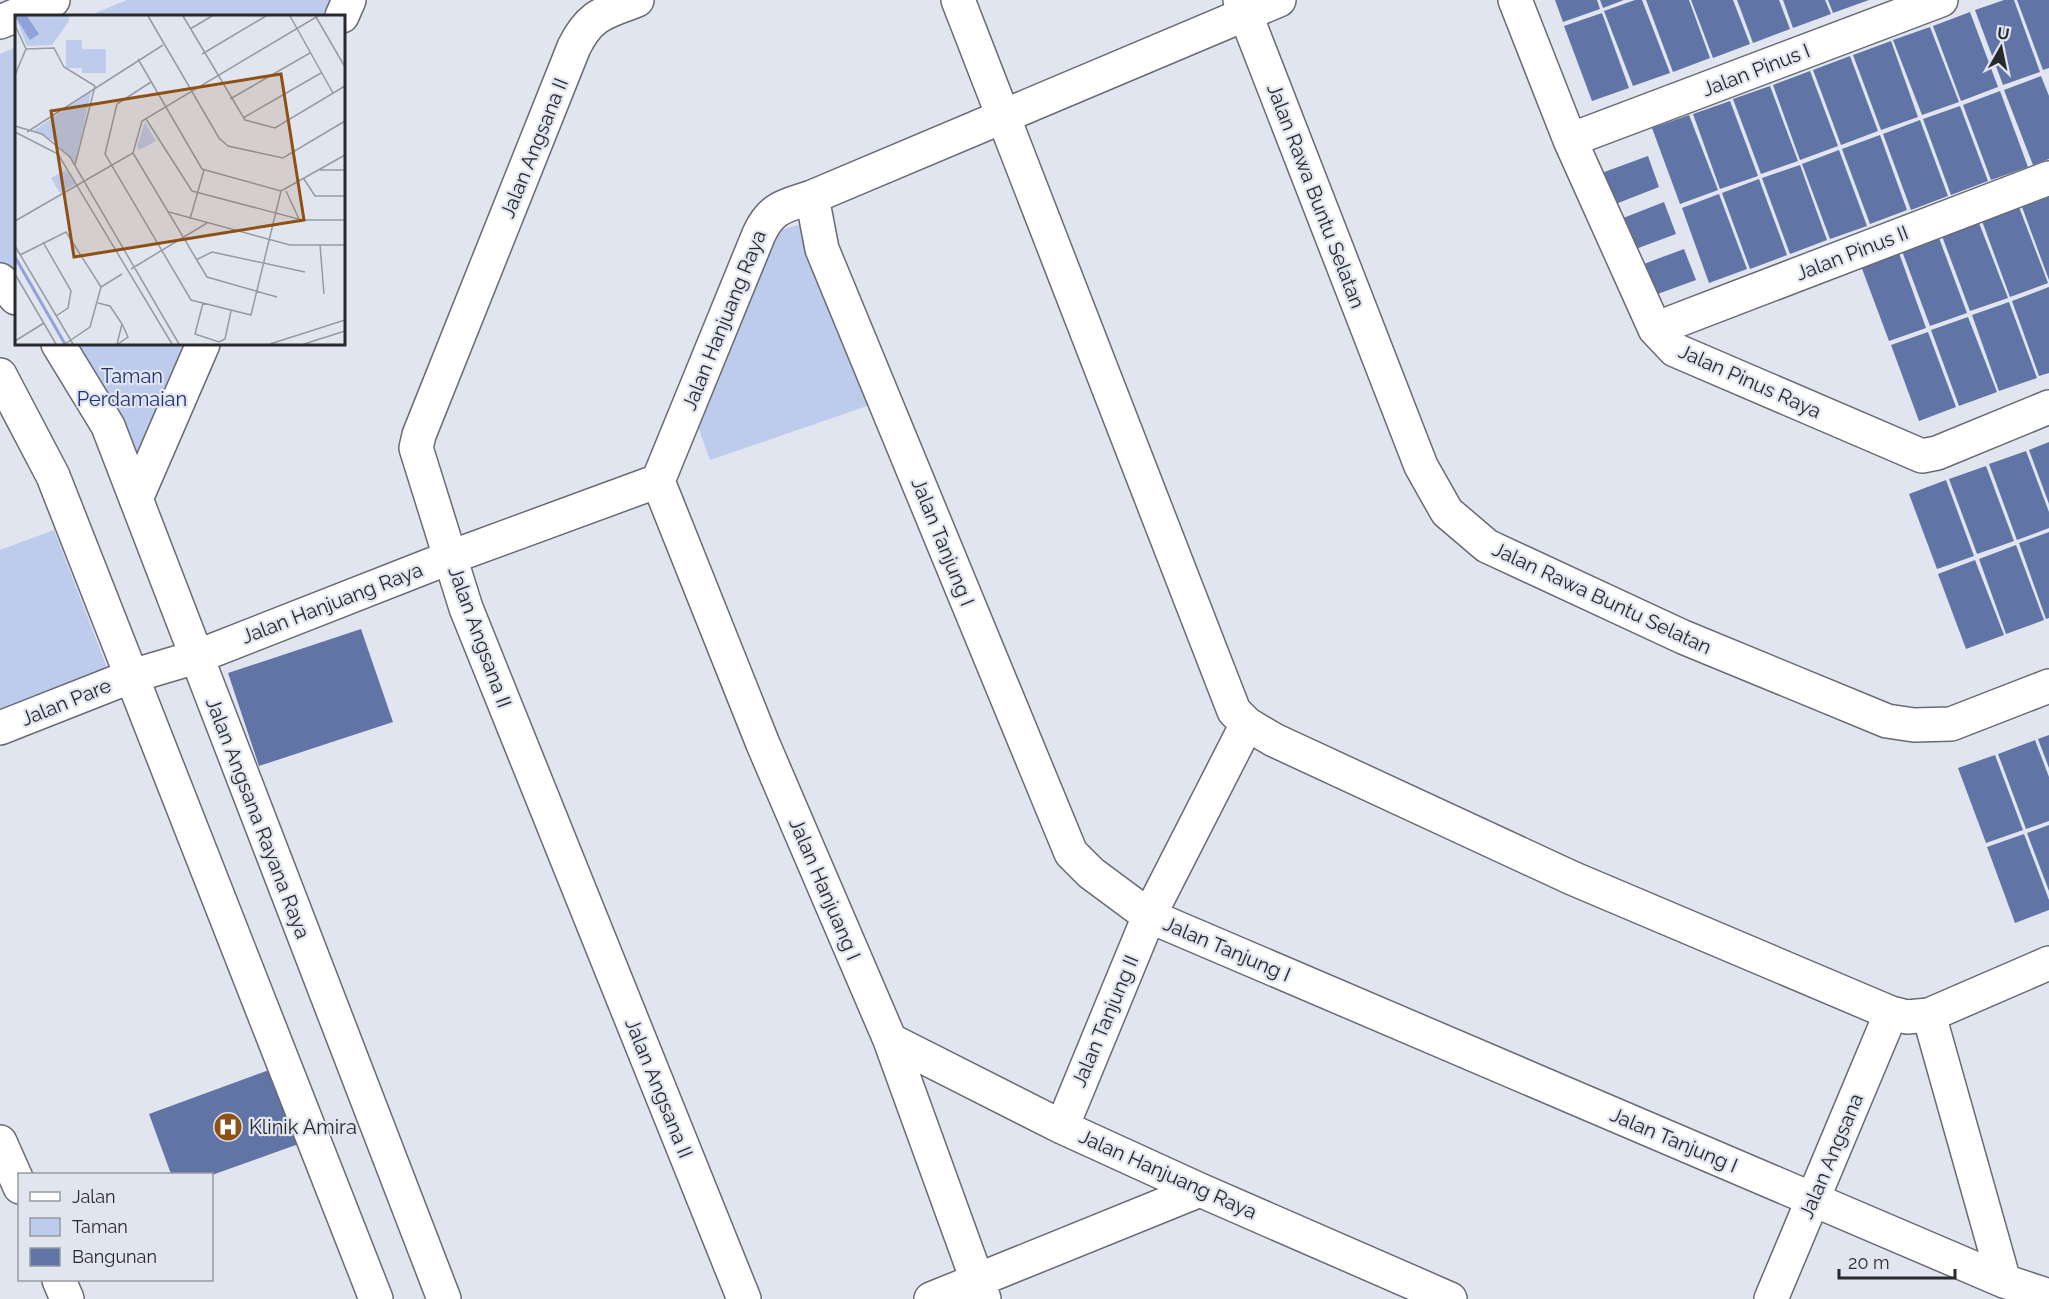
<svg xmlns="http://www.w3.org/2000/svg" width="2049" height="1299" viewBox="0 0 2049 1299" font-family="Raleway,sans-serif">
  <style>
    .green { fill: #bdcbec }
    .building { fill: #6174a6 }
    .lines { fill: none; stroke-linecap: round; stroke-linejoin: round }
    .street-casing { stroke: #686b74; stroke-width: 36 }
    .secondary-casing { stroke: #686b74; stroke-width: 36 }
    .street { stroke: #fff; stroke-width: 33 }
    .secondary { stroke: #fff; stroke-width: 33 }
    .labels { text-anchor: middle; stroke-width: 4.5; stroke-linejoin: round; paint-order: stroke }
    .street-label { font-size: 20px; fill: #28292d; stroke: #e1e5ef }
    .park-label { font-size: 20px; fill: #203270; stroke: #e1e5ef }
    .poi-label { font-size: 20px; fill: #28292d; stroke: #e1e5ef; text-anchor: start }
    .inset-river { fill: none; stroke: #8fa3d8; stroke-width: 3 }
    .inset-road { fill: none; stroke: #979aa1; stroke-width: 1.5 }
    .view { fill: #8f5015; fill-opacity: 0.15; stroke: #8f5015; stroke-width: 3 }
    .inset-edge { fill: none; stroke: #28292d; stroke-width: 3 }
  </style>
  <rect width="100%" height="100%" fill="#e1e5ef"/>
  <path class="green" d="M 127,0 L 334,0 L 327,16 L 88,16 Z
    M 16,47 L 16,289 L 0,272 L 0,54 Z
    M 804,223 L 873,404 L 710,460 L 698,426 L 778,231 Z
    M 60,344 L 198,344 L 136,499 Z
    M 54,530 L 108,670 L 0,711 L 0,550 Z"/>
  <path class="building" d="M 1555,0 L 1597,0 L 1600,9 L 1563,22 Z
    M 1600,0 L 1624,0 L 1603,8 Z
    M 1635,0 L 1642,0 L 1670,73 L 1633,86 L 1604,11 Z
    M 1646,0 L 1689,0 L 1710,58 L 1673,72 Z
    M 1691,0 L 1733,0 L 1750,44 L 1713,58 Z
    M 1737,0 L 1779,0 L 1790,29 L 1753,43 Z
    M 1783,0 L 1825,0 L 1831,14 L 1793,28 Z
    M 1828,0 L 1869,0 L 1833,13 Z
    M 2004,0 L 2014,0 L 2040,72 L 2003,85 L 1975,10 Z
    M 2017,0 L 2049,0 L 2049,68 L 2043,70 Z
    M 1970,12 L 1998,87 L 1961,101 L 1933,26 Z
    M 1602,13 L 1629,88 L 1592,101 L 1564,26 Z
    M 1930,27 L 1959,102 L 1922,115 L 1893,40 Z
    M 1891,41 L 1918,117 L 1881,130 L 1853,55 Z
    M 1850,56 L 1878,131 L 1841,145 L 1813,70 Z
    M 1810,71 L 1838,146 L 1800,160 L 1773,85 Z
    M 2041,76 L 2049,96 L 2049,159 L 2033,165 L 2004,90 Z
    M 1770,86 L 1798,161 L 1761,174 L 1733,99 Z
    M 2000,91 L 2028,167 L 1991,180 L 1963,105 Z
    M 1730,101 L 1758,176 L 1720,189 L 1693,114 Z
    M 1960,106 L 1988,181 L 1951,195 L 1923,119 Z
    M 1689,115 L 1718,190 L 1680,204 L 1652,128 Z
    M 1920,120 L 1948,196 L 1911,210 L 1883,134 Z
    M 1880,135 L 1907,210 L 1870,224 L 1842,149 Z
    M 1839,150 L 1867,226 L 1830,239 L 1802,164 Z
    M 1648,156 L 1659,187 L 1608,207 L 1596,175 Z
    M 1800,165 L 1827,240 L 1790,254 L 1762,178 Z
    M 1759,179 L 1787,255 L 1750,269 L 1722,193 Z
    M 1719,194 L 1747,269 L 1709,283 L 1682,208 Z
    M 2049,197 L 2049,280 L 2022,207 Z
    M 1664,202 L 1676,234 L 1625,253 L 1613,222 Z
    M 2019,207 L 2048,283 L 2010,297 L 1982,221 Z
    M 1979,223 L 2008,298 L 1970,311 L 1942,236 Z
    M 1939,238 L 1967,313 L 1930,326 L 1902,251 Z
    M 1684,249 L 1696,280 L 1644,299 L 1633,268 Z
    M 1899,253 L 1926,328 L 1889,341 L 1861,266 Z
    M 2049,287 L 2049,373 L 2039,376 L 2012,301 Z
    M 2009,302 L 2037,378 L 1999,391 L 1972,315 Z
    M 1968,317 L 1997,392 L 1959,406 L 1931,330 Z
    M 1928,332 L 1956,407 L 1919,421 L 1891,345 Z
    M 2049,442 L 2049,504 L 2029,450 Z
    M 2026,451 L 2049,512 L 2049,528 L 2017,540 L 1989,464 Z
    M 1986,466 L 2014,541 L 1977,554 L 1949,479 Z
    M 1946,480 L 1974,556 L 1937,569 L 1909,494 Z
    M 2049,532 L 2049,618 L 2046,619 L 2019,543 Z
    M 2016,545 L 2044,620 L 2006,634 L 1979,559 Z
    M 1975,560 L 2004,635 L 1966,649 L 1938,574 Z
    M 361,629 L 393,722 L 259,766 L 228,673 Z
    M 2049,735 L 2049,768 L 2038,739 Z
    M 2035,740 L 2049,777 L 2049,821 L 2026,829 L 1998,754 Z
    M 1995,755 L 2023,830 L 1986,843 L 1958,768 Z
    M 2049,825 L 2049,891 L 2027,833 Z
    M 2024,834 L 2049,900 L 2049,910 L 2015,923 L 1987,847 Z
    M 280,1066 L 307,1141 L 212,1175 L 171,1174 L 149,1114 Z"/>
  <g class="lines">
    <g class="street-casing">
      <path id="street" d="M 637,0 C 605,13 591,13 574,47 L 419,435 L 416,448 L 466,608 L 744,1299
        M 958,0 L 1234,711 L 1247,724 L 1274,740 L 1572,878 L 1891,1013 L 1907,1017 L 1929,1015 L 2049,963
        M 1515,0 L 1570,140 L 1655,329 L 1675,350 L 1922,456 L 1937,453 L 2049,407
        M 1570,140 L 1941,0
        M 812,197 L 822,249 L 1071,853 L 1091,873 L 1149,916 L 2004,1281 L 2049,1296
        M 1655,329 L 2049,178
        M 658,481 L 763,744 L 890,1040 L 984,1299
        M 196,657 L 451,557 L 658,481 L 759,234 C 772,206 786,206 812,197 L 1279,0
        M 0,728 L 132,676
        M 1929,1015 L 2004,1281
        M 890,1040 L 1062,1127 L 1200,1190 L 1450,1299
        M 1062,1127 L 1149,916 L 1247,724
        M 0,1142 L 20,1187
        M 59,1280 L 67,1299
        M 931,1299 L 1200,1190
        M 1771,1299 L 1891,1013"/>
    </g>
    <g class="secondary-casing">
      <path id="secondary" d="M 1240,0 L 1421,466 L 1447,512 L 1487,546 L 1683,637 L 1887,721 L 1914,725 L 1951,724 L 2049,686
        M 342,16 L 349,0
        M 0,22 L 53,0
        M 0,280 L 16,298
        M 58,344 L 108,426 L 444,1299
        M 0,375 L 53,476 L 376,1299
        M 136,499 L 203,344
        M 132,676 L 196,657"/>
    </g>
    <use href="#street" class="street"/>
    <use href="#secondary" class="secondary"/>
  </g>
  <defs>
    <g id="hospital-disc" transform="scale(1.5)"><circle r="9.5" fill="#8f5015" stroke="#e1e5ef"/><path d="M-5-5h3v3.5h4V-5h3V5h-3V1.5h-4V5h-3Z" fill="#fff"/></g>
  </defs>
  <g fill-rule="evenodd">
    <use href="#hospital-disc" x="228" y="1127"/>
  </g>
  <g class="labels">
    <g class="street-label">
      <text transform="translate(1756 70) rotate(-21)" y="7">Jalan Pinus I</text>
      <text transform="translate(534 148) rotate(-68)" y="7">Jalan Angsana II</text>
      <text transform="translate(1316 196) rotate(69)" y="7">Jalan Rawa Buntu Selatan</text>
      <text transform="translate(1852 253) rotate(-21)" y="7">Jalan Pinus II</text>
      <text transform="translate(724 320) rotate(-68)" y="7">Jalan Hanjuang Raya</text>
      <text transform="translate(1750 381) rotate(24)" y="7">Jalan Pinus Raya</text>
      <text transform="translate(943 542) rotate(68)" y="7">Jalan Tanjung I</text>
      <text transform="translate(1602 598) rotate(25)" y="7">Jalan Rawa Buntu Selatan</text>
      <text transform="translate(332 603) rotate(-21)" y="7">Jalan Hanjuang Raya</text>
      <text transform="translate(480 637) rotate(70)" y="7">Jalan Angsana II</text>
      <text transform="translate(66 702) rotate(-22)" y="7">Jalan Pare</text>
      <text transform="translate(258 818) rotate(69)" y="7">Jalan Angsana Rayana Raya</text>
      <text transform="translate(825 889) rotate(67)" y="7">Jalan Hanjuang I</text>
      <text transform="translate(1227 949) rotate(23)" y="7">Jalan Tanjung I</text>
      <text transform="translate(1105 1021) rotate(-67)" y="7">Jalan Tanjung II</text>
      <text transform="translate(659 1088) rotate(68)" y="7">Jalan Angsana II</text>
      <text transform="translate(1674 1140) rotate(23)" y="7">Jalan Tanjung I</text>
      <text transform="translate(1831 1156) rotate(-67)" y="7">Jalan Angsana</text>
      <text transform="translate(1168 1174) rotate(24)" y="7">Jalan Hanjuang Raya</text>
    </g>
    <g class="park-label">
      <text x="132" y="383">Taman<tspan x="132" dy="23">Perdamaian</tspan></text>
    </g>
    <g class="poi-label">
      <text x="249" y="1134">Klinik Amira</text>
    </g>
  </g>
  <g transform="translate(15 15)">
    <rect width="330" height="330" fill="#e1e5ef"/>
    <path d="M 0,1 L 54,1 L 54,6 L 37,30 L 12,31 ZM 51,25 L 67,25 L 67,34 L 91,34 L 91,58 L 67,58 L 67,53 L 51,53 ZM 76,77 L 60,150 L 41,127 L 18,116 ZM 130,107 L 141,126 L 124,135 L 122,131 ZM 51,155 L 60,169 L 45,178 L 36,163 Z" fill="#bdcbec"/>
    <path d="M 0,1 L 12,1 L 24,19 L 15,25 Z" fill="#8fa3d8"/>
    <path class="inset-river" d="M 0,242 L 50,329"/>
    <path class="inset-road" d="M 133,1 L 204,123 L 213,131 L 268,143 L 330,106M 168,1 L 230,105 L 260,113 L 330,71M 275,1 L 318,78M 301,2 L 330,52M 0,10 L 11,34M 175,14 L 197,1M 187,39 L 251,1M 123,44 L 187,154 L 266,176M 0,60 L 11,34 L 39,33 L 49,52 L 80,71M 136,67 L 102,89 L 90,139 L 176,285 L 236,300 L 266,176M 215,84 L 295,38M 228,103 L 306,58M 131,104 L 177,176 L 287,205 L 330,205M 0,111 L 27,119 L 55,142 L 164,329M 0,117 L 43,139 L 157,329M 12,117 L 148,30M 118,138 L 192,262 L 262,282M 60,150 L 80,71M 305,155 L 330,155M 289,164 L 300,181 L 330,181M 266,176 L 330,140M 271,176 L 284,204M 154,197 L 275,230 L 330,230M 175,204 L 189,155M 0,206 L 118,138 L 127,106 L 303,1M 28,227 L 56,276 L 53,293 L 41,301M 305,230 L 309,279M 0,231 L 58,329M 5,240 L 51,217 L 86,272M 181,245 L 197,237 L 290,257M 116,254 L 192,208M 0,259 L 41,329M 83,288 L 95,291 L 107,309 L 102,329M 188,288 L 180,319 L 204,327 L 210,324 L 216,296M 0,326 L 29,308M 50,329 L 75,312 L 86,272 L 107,259M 103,329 L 113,322 L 107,309M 255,329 L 330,305M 289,329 L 330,316"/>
    <path class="view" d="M 266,59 L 289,205 L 59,242 L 36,96 Z"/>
    <rect width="330" height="330" class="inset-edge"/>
  </g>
  <rect x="18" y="1173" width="195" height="108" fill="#e1e5ef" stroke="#979aa1" stroke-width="1.5"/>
  <rect x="30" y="1192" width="30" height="9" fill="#ffffff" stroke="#979aa1" stroke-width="1.5"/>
  <text x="72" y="1203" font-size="18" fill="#28292d">Jalan</text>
  <rect x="30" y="1218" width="30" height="18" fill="#bdcbec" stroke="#979aa1" stroke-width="1.5"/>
  <text x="72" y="1233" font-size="18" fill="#28292d">Taman</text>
  <rect x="30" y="1248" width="30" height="18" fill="#6174a6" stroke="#979aa1" stroke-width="1.5"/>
  <text x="72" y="1263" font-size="18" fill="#28292d">Bangunan</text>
  <g transform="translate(2001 48) rotate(9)" stroke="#e1e5ef" stroke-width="4.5" paint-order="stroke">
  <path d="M0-4.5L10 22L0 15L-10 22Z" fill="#28292d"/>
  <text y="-9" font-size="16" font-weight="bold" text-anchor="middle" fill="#28292d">U</text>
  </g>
  <path d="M1839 1269v9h116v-9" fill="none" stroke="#28292d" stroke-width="3"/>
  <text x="1848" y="1269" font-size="18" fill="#28292d" stroke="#e1e5ef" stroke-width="4.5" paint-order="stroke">20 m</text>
</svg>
